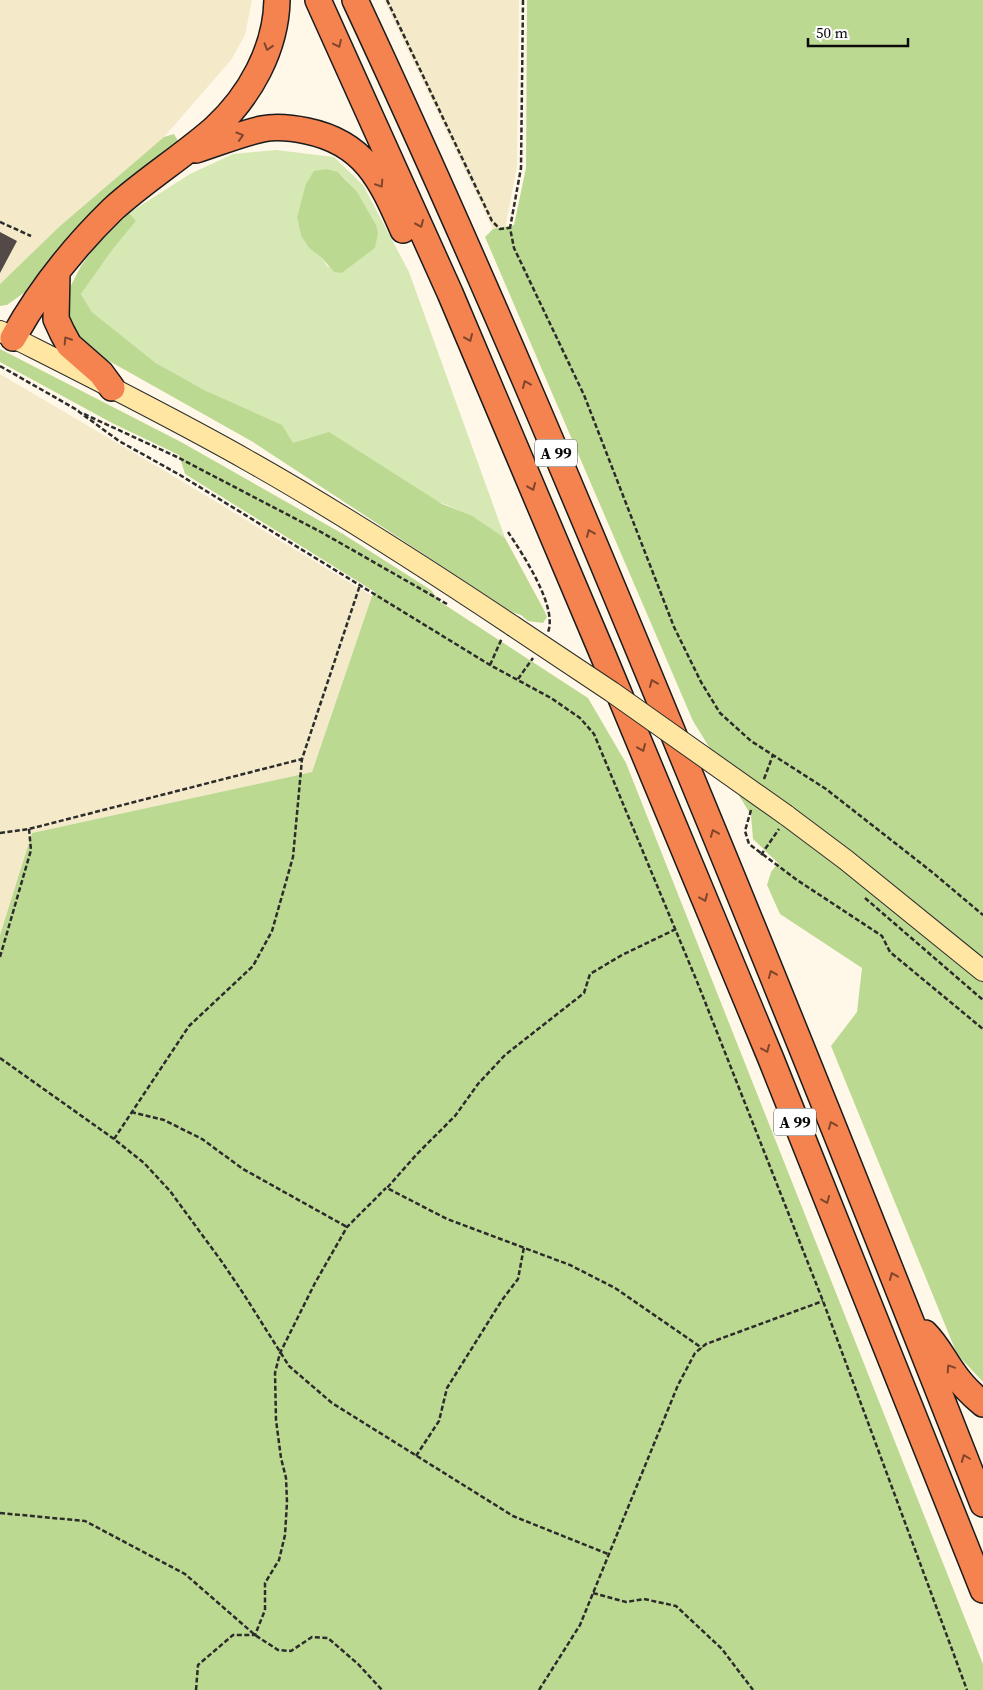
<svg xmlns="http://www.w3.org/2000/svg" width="983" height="1690" viewBox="0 0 983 1690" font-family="'Source Serif 4',serif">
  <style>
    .farmland { fill: #f4eac9 }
    .green { fill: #d6e8b3; fill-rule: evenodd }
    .forest { fill: #bcd992 }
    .building { fill: #534a47 }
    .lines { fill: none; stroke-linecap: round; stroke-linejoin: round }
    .secondary-casing { stroke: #2c2c2c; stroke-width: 22 }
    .motorway-casing { stroke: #1b1b1b; stroke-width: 28 }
    .path { stroke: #2c2c2c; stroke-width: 2.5; stroke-dasharray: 5 2.5; stroke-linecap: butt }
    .secondary { stroke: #ffe7a3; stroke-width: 20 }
    .motorway { stroke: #f5834f; stroke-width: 25 }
    .secondary-bridge-casing { stroke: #2c2c2c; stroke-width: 22; stroke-linecap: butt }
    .secondary-bridge { stroke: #ffe7a3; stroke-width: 20 }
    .oneway { stroke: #80462c }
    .labels { text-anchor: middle; stroke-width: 5; stroke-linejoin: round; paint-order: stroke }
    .shield { fill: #fff; stroke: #545454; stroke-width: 1 }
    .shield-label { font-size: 16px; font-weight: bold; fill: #0a0a0a }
  </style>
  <rect width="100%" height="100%" fill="#fff7e8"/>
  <path class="farmland" d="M 0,0 L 252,0 L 245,35 L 231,60 L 164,137 L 60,226 L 0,284 Z
    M 384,0 L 519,0 L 517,167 L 505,228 L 493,229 Z
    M 0,374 L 175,477 L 372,596 L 312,772 L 32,833 L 0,935 Z"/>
  <path class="green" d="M 276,150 L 334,157 L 363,185 L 409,272 L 505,538 L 471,515 L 293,443 L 206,391 L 156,363 L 92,312 L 81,294 L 113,249 L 136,221 L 129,213 L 190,174 L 233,154 ZM 338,172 C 365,197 367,214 375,248 L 342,273 L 327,266 L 322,258 L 309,248 L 301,236 L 297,217 L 300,206 Z"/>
  <path class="forest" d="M 527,0 L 983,0 L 983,1382 L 957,1354 L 831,1046 L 857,1012 L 862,968 L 780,914 L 767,885 L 771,872 L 778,863 L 753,839 L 751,815 L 693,721 L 485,237 L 493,229 L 514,225 L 526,168 Z
    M 174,134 L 178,141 L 139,172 L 52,258 L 25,292 L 7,305 L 0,306 L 0,284 L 60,226 L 164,137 Z
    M 326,169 L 338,172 L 357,192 L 376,225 L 378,233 L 375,248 L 342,273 L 334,272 L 322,258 L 309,248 L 301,236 L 297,217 L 306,184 L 314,171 Z
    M 129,213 L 136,221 L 113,249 L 81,294 L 92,312 L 156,363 L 206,391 L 282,425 L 293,443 L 329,432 L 442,504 L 471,515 L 505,538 L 544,610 L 547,617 L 543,623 L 528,621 L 521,615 L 512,612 L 253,442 L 102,357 L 76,338 L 65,318 L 67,293 L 81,266 L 94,248 Z
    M 0,349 L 181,442 L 343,534 L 431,590 L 439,601 L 588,698 L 626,763 L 983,1664 L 983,1690 L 0,1690 L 0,935 L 32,833 L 312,772 L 372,596 L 375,592 L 185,474 L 179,455 L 112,423 L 0,362 Z"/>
  <path class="building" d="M 0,232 L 17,241 L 0,273 Z"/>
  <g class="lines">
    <g class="secondary-casing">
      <path id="secondary" d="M 0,331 C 83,373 166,414 247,460 C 338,511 426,568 513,626
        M 786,815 L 846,860 L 983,971"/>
    </g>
    <g class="motorway-casing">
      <path id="motorway" d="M 318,0 L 450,293 L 603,655 L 771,1059 L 983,1590
        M 355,0 C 473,252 581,509 687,767 C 788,1011 886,1257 983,1504
        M 196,150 C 218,143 240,134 262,129 C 276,126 293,128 307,131 C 365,143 381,180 403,230
        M 57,273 L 56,319 L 62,332 L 69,345 L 101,373 L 112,388
        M 13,338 C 39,291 75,246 113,209 C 145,180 182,157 214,129 C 250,96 276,49 277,0
        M 925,1333 C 937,1345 943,1358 953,1372 C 961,1384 971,1394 983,1404"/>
    </g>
    <path class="path" d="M 387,0 L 492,221 L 500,229 L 509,228
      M 523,0 L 521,168 L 510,228 L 514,248 L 584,395 L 674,627 L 701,682 L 720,713 L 751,741 L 826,789 L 932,872 L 983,915
      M 0,222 L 31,236
      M 0,366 L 79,411
      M 78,411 L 119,441 L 180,475 L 490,665 L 551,698 L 580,718 L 594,734 L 698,984 L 823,1301 L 967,1690
      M 84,414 L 177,457 L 321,532 L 447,604
      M 508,532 C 522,553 558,607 548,632
      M 490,665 L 502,638
      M 518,679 L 533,658
      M 764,779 L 773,755
      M 751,810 L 745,831 L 749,844 L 797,880 L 882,936 L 890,952 L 983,1029
      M 0,833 L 29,829 L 302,759 L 360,585
      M 761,855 L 779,829
      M 865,898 L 983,1000
      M 676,929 L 622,955 L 590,974 L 584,993 L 505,1055 L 478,1084 L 455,1116 L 417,1154 L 387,1188 L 447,1219 L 570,1265 L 615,1288 L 702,1348
      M 0,957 L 31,850 L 29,829
      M 0,1058 L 114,1139 L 144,1163 L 170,1191 L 222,1262 L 243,1293 L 289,1366 L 332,1403 L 513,1516 L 608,1554
      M 131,1112 L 164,1120 L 202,1139 L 243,1169 L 347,1227
      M 114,1139 L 189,1026 L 253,966 L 272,931 L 293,857 L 302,759
      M 416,1456 L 439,1421 L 447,1388 L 502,1300 L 518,1279 L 524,1247
      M 0,1513 L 85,1521 L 185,1574 L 255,1635 L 278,1650 L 291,1651 L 312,1637 L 328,1638 L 358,1664 L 382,1690
      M 593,1593 L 626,1602 L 644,1599 L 676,1606 L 722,1649 L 753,1690
      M 196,1690 L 198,1665 L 233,1635 L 255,1635 L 265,1610 L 265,1583 L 279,1560 L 285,1535 L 287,1502 L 286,1478 L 281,1458 L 276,1420 L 275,1373 L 280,1353 L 315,1283 L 347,1227 L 386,1188
      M 539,1690 L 580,1625 L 678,1385 L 695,1353 L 706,1344 L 823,1301"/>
    <use href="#secondary" class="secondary"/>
    <use href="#motorway" class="motorway"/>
    <g class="secondary-bridge-casing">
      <path id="secondary-bridge" d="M 513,626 L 612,692 L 786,815"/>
    </g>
    <use href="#secondary-bridge" class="secondary-bridge"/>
  </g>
  <defs><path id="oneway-chevron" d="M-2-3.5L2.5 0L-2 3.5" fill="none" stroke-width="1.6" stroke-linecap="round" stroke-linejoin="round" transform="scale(1.25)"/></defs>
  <g class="oneway">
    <use href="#oneway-chevron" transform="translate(338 44) rotate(65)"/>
    <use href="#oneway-chevron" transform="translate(268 47) rotate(107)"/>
    <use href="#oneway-chevron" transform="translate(240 136) rotate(-17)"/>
    <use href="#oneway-chevron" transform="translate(380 184) rotate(57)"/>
    <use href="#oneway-chevron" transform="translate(420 224) rotate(66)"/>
    <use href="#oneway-chevron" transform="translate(469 338) rotate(67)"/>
    <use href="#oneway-chevron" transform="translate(67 340) rotate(-123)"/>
    <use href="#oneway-chevron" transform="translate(526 384) rotate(-113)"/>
    <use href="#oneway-chevron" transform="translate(532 487) rotate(67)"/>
    <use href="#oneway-chevron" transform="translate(590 533) rotate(-113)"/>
    <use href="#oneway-chevron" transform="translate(653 683) rotate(-112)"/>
    <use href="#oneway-chevron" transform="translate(642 748) rotate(67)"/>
    <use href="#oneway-chevron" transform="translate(714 833) rotate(-112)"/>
    <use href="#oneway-chevron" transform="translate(704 898) rotate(67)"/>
    <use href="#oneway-chevron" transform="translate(772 974) rotate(-112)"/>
    <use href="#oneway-chevron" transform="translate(766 1049) rotate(67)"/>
    <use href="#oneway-chevron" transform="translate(832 1125) rotate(-112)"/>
    <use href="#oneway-chevron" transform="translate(826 1200) rotate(68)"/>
    <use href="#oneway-chevron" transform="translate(893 1276) rotate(-112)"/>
    <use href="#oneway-chevron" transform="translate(950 1368) rotate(-123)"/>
    <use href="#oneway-chevron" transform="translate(965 1458) rotate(-111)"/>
  </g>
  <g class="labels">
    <g class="shield">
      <rect x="535" y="439.5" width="42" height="27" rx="4"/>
      <rect x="774" y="1108.5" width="42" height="27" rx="4"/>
    </g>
    <g class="shield-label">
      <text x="556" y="459">A 99</text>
      <text x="795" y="1128">A 99</text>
    </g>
  </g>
  <path d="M808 38v8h100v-8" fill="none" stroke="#0a0a0a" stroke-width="2.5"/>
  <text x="816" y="38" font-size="15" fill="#0a0a0a" stroke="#ffffff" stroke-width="4" paint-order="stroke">50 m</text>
</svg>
